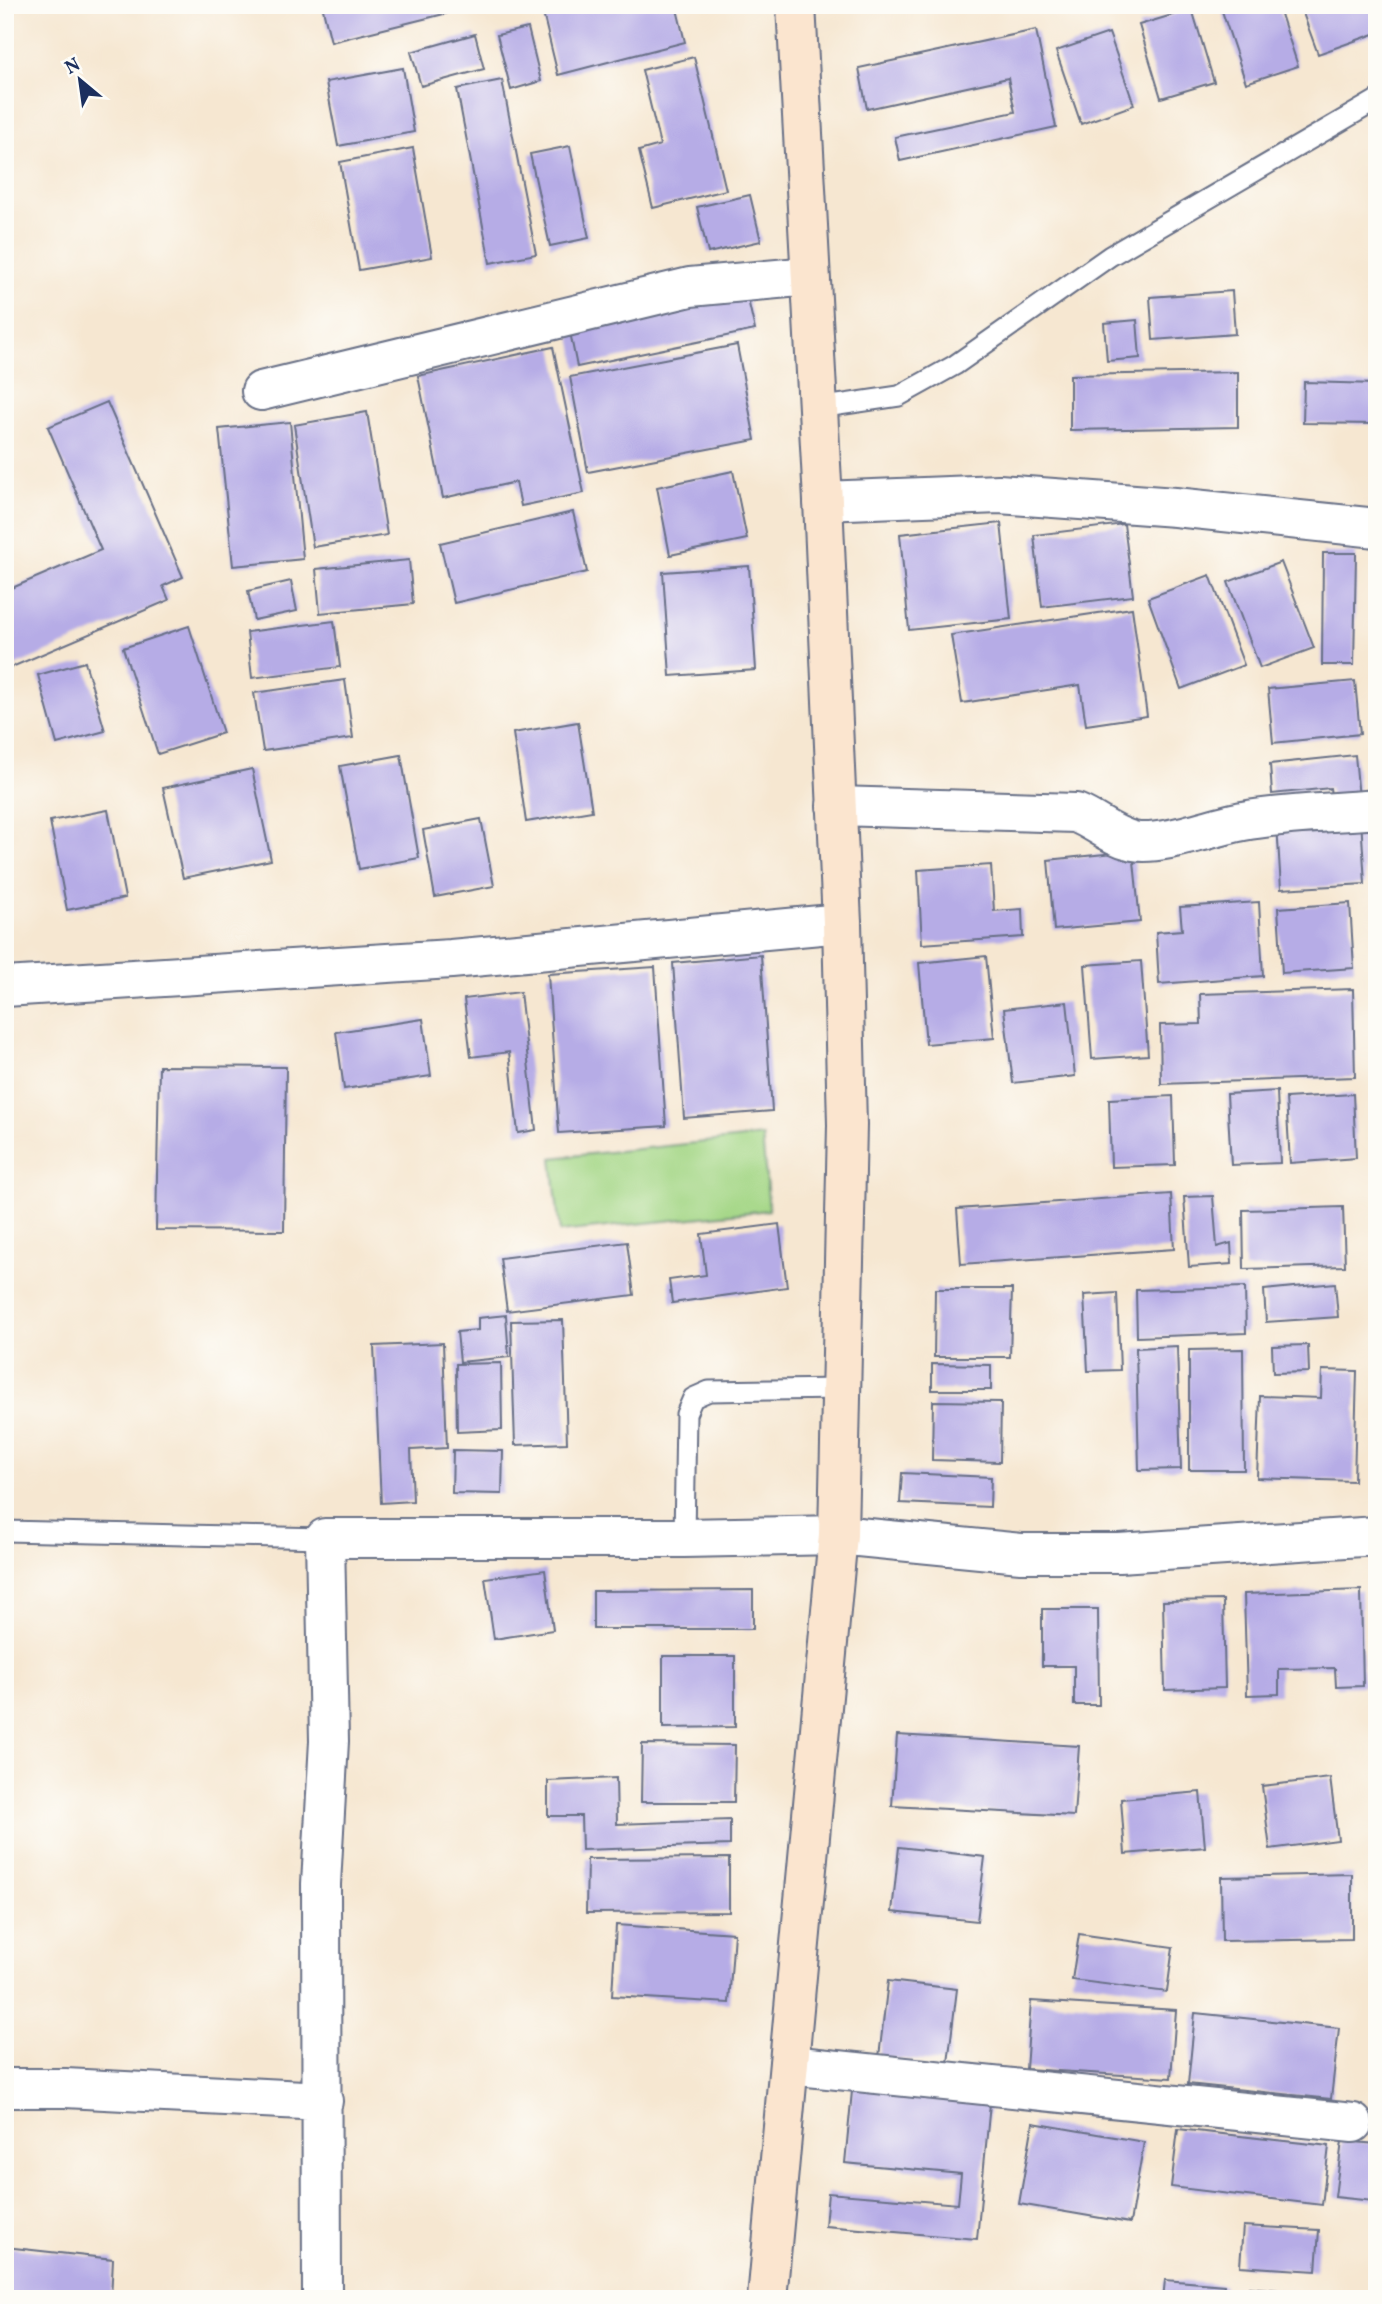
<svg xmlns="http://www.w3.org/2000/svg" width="1382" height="2304" viewBox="0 0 1382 2304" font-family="Vollkorn,serif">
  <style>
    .green { fill: #a5d787; stroke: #608372; stroke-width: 2 }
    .building { fill: #b6ace6 }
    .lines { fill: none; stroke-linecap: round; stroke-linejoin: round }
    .lane-casing { stroke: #686f86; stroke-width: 23 }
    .street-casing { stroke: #686f86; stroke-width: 42 }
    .secondary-casing { stroke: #686f86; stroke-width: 42 }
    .lane { stroke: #fff; stroke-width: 19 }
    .street { stroke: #fff; stroke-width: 38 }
    .secondary { stroke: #fbe5cf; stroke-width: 38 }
  </style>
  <rect width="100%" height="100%" fill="#fdfcf7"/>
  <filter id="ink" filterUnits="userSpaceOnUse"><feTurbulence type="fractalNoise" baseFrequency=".0143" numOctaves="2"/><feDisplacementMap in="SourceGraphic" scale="14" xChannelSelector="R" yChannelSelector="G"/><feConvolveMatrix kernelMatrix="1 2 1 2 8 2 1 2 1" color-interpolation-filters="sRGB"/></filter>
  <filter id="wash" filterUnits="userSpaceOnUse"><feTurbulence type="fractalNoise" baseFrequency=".00686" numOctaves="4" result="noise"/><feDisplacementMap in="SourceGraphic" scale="28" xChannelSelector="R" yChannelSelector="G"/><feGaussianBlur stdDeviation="1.57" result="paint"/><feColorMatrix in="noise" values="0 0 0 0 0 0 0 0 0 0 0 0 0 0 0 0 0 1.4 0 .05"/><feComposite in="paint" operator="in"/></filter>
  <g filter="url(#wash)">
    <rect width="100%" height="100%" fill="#f6e7d1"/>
    <path class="green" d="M 762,1136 L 769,1210 L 560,1232 L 552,1158 Z"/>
    <g id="blocks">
      <path class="building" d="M 322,5 L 450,5 L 452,12 L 331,42 Z
        M 541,5 L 676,5 L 685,42 L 558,75 Z
        M 1220,5 L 1278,5 L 1298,66 L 1246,83 Z
        M 1300,5 L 1377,5 L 1377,33 L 1318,54 Z
        M 1192,9 L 1214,82 L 1161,98 L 1139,25 Z
        M 528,28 L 541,81 L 511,90 L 497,35 Z
        M 1036,30 L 1056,127 L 900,161 L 895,137 L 1015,112 L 1008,78 L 867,109 L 859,68 Z
        M 1109,33 L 1134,105 L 1081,124 L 1056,51 Z
        M 475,34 L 484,69 L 421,86 L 411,52 Z
        M 694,57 L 726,190 L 653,208 L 639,151 L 660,145 L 642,70 Z
        M 403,68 L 414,132 L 338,146 L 326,82 Z
        M 502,80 L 536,254 L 490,263 L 457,89 Z
        M 570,146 L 589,238 L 550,246 L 530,154 Z
        M 413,148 L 432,257 L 359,270 L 340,162 Z
        M 750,195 L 761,241 L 708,253 L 697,207 Z
        M 1232,291 L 1235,334 L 1153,340 L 1150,297 Z
        M 747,295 L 755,330 L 577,367 L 570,332 Z
        M 1137,320 L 1140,358 L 1107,361 L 1104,323 Z
        M 737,345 L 755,440 L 588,472 L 570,377 Z
        M 553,347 L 584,493 L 521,506 L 516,482 L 443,498 L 418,376 Z
        M 1238,372 L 1238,427 L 1070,430 L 1070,375 Z
        M 1304,382 L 1377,384 L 1377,424 L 1303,423 Z
        M 107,402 L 183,577 L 163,586 L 169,600 L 5,670 L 5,591 L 101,550 L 48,427 Z
        M 367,412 L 387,535 L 313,547 L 294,425 Z
        M 290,422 L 303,559 L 233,566 L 219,429 Z
        M 733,471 L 747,539 L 670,555 L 657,487 Z
        M 573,512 L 587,572 L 454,603 L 440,543 Z
        M 1001,523 L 1011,619 L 909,630 L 900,534 Z
        M 1124,524 L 1133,596 L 1042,607 L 1034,535 Z
        M 1323,553 L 1356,553 L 1354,665 L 1322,665 Z
        M 409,560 L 413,604 L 320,613 L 316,569 Z
        M 1281,562 L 1314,648 L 1260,668 L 1228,582 Z
        M 749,566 L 756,670 L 670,676 L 663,572 Z
        M 1210,575 L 1244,665 L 1181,689 L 1148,598 Z
        M 291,581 L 297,611 L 254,620 L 248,591 Z
        M 1132,608 L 1147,716 L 1086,725 L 1080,685 L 962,703 L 951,635 Z
        M 334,621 L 340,667 L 252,678 L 247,632 Z
        M 189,626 L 223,733 L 158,754 L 123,648 Z
        M 85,662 L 105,731 L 57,744 L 38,675 Z
        M 345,680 L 353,738 L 263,751 L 254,693 Z
        M 1355,681 L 1360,734 L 1273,743 L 1268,689 Z
        M 578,722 L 592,811 L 526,822 L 513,733 Z
        M 401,755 L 419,858 L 359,869 L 340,766 Z
        M 1355,755 L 1359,798 L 1332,801 L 1330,788 L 1272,794 L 1270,764 Z
        M 252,769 L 271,860 L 183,878 L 163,788 Z
        M 108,810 L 125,898 L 67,910 L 50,821 Z
        M 481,819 L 494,886 L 435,897 L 423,830 Z
        M 1361,819 L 1365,884 L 1281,889 L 1277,824 Z
        M 1133,851 L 1140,922 L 1054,930 L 1048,860 Z
        M 991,865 L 994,911 L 1022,909 L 1023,937 L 922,944 L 918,870 Z
        M 1259,902 L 1263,976 L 1159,984 L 1156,932 L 1182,930 L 1180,907 Z
        M 1350,903 L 1354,968 L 1282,973 L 1278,908 Z
        M 761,955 L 772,1111 L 684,1118 L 673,963 Z
        M 986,956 L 994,1038 L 926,1044 L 919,963 Z
        M 1141,961 L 1148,1055 L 1092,1059 L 1085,965 Z
        M 655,967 L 666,1126 L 559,1133 L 548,974 Z
        M 1353,989 L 1355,1077 L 1161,1084 L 1160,1025 L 1201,1024 L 1200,994 Z
        M 520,992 L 536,1130 L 518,1133 L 509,1052 L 471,1057 L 464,999 Z
        M 1067,1002 L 1075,1076 L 1013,1083 L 1004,1009 Z
        M 423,1019 L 431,1076 L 344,1089 L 336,1032 Z
        M 159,1066 L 286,1067 L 284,1231 L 156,1230 Z
        M 1277,1091 L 1280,1163 L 1231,1165 L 1227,1094 Z
        M 1353,1094 L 1356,1158 L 1290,1163 L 1286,1098 Z
        M 1173,1096 L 1175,1165 L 1111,1167 L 1109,1099 Z
        M 1171,1194 L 1174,1249 L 961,1264 L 957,1209 Z
        M 1213,1196 L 1217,1247 L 1231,1243 L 1232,1264 L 1189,1267 L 1184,1197 Z
        M 1343,1207 L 1345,1266 L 1244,1269 L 1243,1210 Z
        M 779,1224 L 787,1287 L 672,1303 L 669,1280 L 706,1275 L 701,1234 Z
        M 627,1242 L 634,1295 L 507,1311 L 500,1258 Z
        M 1335,1283 L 1338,1317 L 1266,1322 L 1264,1290 Z
        M 1245,1287 L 1246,1333 L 1137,1337 L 1136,1290 Z
        M 935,1289 L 1012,1289 L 1010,1357 L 934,1357 Z
        M 1117,1293 L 1120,1370 L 1088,1371 L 1084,1295 Z
        M 506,1315 L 509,1357 L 460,1362 L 457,1332 L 478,1330 L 478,1318 Z
        M 563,1320 L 567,1443 L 515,1445 L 511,1321 Z
        M 443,1343 L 447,1448 L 411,1450 L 413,1501 L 381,1503 L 374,1346 Z
        M 1308,1345 L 1309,1372 L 1273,1373 L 1272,1346 Z
        M 1177,1346 L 1181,1469 L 1139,1470 L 1136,1348 Z
        M 1243,1349 L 1244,1470 L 1189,1470 L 1189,1350 Z
        M 501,1363 L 502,1430 L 457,1432 L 456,1364 Z
        M 932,1364 L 991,1365 L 991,1390 L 932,1390 Z
        M 1322,1370 L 1357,1371 L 1354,1481 L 1257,1478 L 1260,1396 L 1321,1398 Z
        M 933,1401 L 1001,1402 L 1000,1462 L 932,1460 Z
        M 453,1450 L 503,1451 L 502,1494 L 452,1493 Z
        M 902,1473 L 991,1477 L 990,1507 L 900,1503 Z
        M 545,1570 L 553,1630 L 494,1639 L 485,1578 Z
        M 753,1590 L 753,1629 L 593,1629 L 593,1591 Z
        M 1361,1590 L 1363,1686 L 1336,1687 L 1335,1668 L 1279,1669 L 1279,1694 L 1247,1695 L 1244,1594 Z
        M 1223,1600 L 1225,1688 L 1165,1690 L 1163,1601 Z
        M 1042,1609 L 1098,1609 L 1099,1705 L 1074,1705 L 1074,1666 L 1042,1666 Z
        M 663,1656 L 735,1656 L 735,1727 L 663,1728 Z
        M 897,1735 L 1079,1746 L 1074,1816 L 892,1806 Z
        M 642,1744 L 735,1745 L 734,1802 L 641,1802 Z
        M 616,1778 L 617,1824 L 730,1820 L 730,1845 L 582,1850 L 581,1816 L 548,1816 L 548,1781 Z
        M 1330,1778 L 1338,1840 L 1270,1849 L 1262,1786 Z
        M 1200,1792 L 1205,1847 L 1125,1854 L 1121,1799 Z
        M 899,1847 L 985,1857 L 977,1921 L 892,1912 Z
        M 729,1858 L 729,1912 L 586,1913 L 587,1859 Z
        M 1352,1874 L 1352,1939 L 1222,1941 L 1221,1877 Z
        M 616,1925 L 734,1933 L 729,2003 L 612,1996 Z
        M 1079,1934 L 1173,1947 L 1167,1992 L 1072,1980 Z
        M 888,1981 L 957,1989 L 948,2063 L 879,2057 Z
        M 1031,2001 L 1176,2010 L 1171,2078 L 1026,2069 Z
        M 1195,2013 L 1339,2028 L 1331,2099 L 1188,2084 Z
        M 853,2081 L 991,2093 L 977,2239 L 825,2226 L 828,2193 L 958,2204 L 961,2174 L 845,2163 Z
        M 1033,2123 L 1144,2142 L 1130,2223 L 1019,2204 Z
        M 1178,2129 L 1329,2146 L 1322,2205 L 1171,2187 Z
        M 1342,2141 L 1377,2144 L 1373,2201 L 1335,2197 Z
        M 1243,2226 L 1319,2230 L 1316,2271 L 1240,2266 Z
        M 5,2247 L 113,2259 L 111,2299 L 5,2299 Z
        M 1165,2280 L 1224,2285 L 1223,2299 L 1163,2299 Z
        M 1249,2287 L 1325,2295 L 1325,2299 L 1247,2299 Z
        M 917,2296 L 951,2296 L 951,2299 L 917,2299 Z"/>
    </g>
  </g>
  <g filter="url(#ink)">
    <use href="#blocks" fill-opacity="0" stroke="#686f86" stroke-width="2"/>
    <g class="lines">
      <g class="lane-casing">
        <path id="lane" d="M 818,408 L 899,396 L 955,365 L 1110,256 L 1377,100
          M 5,1531 L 325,1538
          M 684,1538 L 686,1414 L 693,1398 L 709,1391 L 841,1389"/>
      </g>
      <g class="street-casing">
        <path id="street" d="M 261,391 L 690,287 L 810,276
          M 823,501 L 999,494 L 1175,507 L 1377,528
          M 836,806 L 1076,813 C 1096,821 1111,836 1133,841 C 1160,847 1214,826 1243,821 C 1287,813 1333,813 1377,809
          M 5,987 L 451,959 L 842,923
          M 789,2065 L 1353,2123
          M 5,2088 L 65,2088 L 323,2101
          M 322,2299 L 321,1884 L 329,1741 L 325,1538 L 684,1538 L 838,1535 L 1021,1553 L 1119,1553 L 1377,1536"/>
      </g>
      <g class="secondary-casing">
        <path id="secondary" d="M 767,2299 L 838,1535 L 847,1125 L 842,923 L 823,501 L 796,5"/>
      </g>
      <use href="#lane" class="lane"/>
      <use href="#street" class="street"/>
      <use href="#secondary" class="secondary"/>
    </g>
  </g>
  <rect width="1382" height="2304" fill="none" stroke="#fdfcf7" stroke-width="28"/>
  <g transform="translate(80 80) rotate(331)" stroke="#fdfcf7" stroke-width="5" paint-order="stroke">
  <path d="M0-5L12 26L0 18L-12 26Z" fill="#1b2f5e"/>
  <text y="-10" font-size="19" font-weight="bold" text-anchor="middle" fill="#1b2f5e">N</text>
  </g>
</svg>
